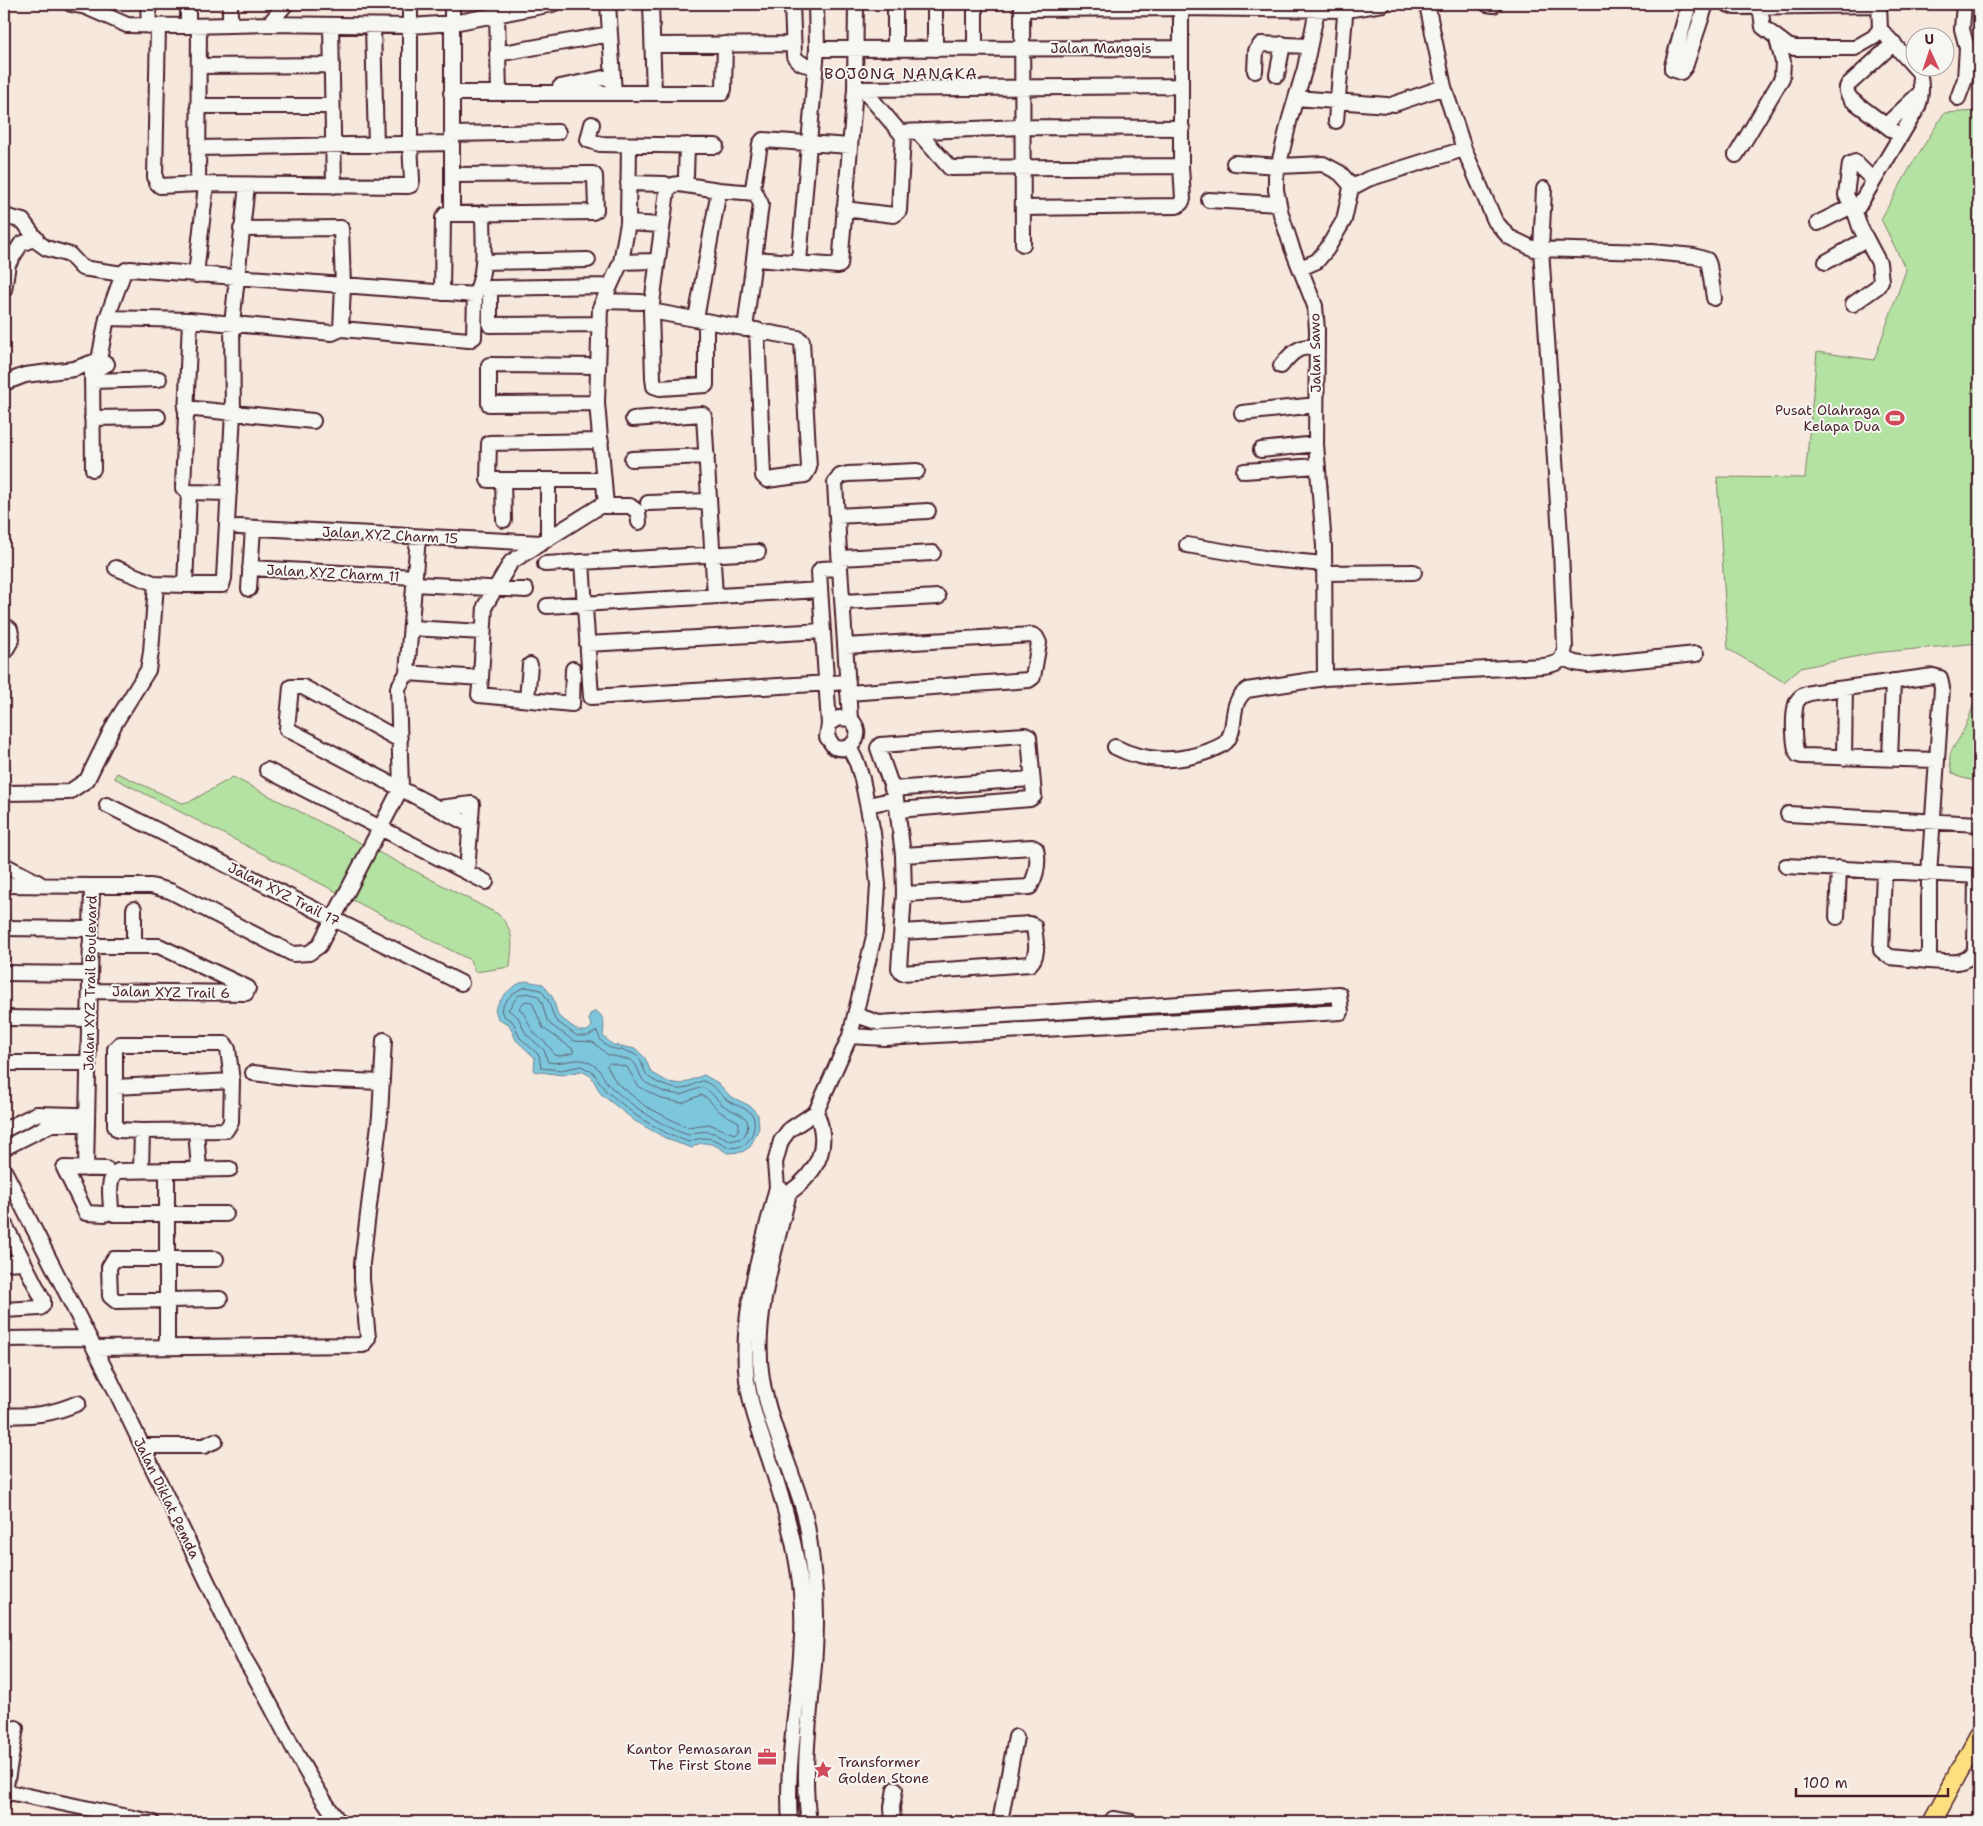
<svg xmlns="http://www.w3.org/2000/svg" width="1983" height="1826" viewBox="0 0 1983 1826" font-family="'Shantell Sans',sans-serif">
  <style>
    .green { fill: #b3e2a2; stroke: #7e8066 }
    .water { fill: #7dc7dd; stroke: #698496 }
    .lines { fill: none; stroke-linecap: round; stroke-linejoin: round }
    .shore { stroke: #5e6272; stroke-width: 1 }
    .minor-casing { stroke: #4a1f2b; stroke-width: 18 }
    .major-casing { stroke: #4a1f2b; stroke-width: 21 }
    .minor { stroke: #f6f6f2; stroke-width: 14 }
    .major { stroke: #fce080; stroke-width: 18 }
    .labels { text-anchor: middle; stroke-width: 4; stroke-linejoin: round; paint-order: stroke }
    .street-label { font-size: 14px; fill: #4a1f2b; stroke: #f6f6f2 }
    .poi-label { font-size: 14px; fill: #4a1f2b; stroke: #f6f6f2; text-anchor: end }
    .quarter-label { font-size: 16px; letter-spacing: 1px; fill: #4a1f2b; stroke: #f6f6f2 }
  </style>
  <rect width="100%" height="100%" fill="#f7e8dd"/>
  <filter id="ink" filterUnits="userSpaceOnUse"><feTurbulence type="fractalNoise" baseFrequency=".02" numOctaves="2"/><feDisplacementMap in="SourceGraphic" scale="10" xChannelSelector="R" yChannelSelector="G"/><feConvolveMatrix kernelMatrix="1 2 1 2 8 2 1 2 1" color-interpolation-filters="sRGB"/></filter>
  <g filter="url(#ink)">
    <path class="green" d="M 1979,111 L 1979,643 L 1874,653 L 1800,668 L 1784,682 L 1728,649 L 1717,477 L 1805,478 L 1817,352 L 1874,360 L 1906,270 L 1881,219 L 1911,166 L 1944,113 Z
      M 1979,680 L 1979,782 L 1959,777 L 1952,773 C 1945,749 1956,748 1964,729 C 1971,715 1977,695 1979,680 Z
      M 117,773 L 182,803 L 191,801 L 233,777 L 498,914 C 516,932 512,944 510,967 L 475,972 L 470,960 L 114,778 Z"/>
    <path class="water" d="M 525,981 L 543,984 L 553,998 L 558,1016 L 579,1031 L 587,1031 L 592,1027 L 589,1020 L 590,1014 L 596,1011 C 606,1018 604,1024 603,1036 L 613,1045 L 636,1049 L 645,1058 L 651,1072 L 668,1082 L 681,1084 L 704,1075 L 718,1083 L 730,1096 L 750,1106 L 758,1115 L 759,1128 L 750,1147 L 742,1152 L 727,1153 C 717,1145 702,1138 692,1148 L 669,1140 L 635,1121 L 601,1094 L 591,1076 L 581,1071 L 562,1075 L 534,1071 L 535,1058 L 516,1040 L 509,1024 L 498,1019 L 495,1009 C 503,995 510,987 525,981 Z"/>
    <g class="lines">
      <path class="shore" d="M 526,987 L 541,990 L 548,1000 L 555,1020 L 577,1036 L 588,1036 L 597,1031 C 604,1055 619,1046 634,1054 C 642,1058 642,1067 646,1074 C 650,1081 673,1090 681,1089 C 688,1089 696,1082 703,1081 C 714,1085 718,1092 727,1100 C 734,1106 748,1107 753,1116 C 757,1126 751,1143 741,1146 C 738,1148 733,1147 730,1148 C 714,1138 705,1135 689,1142 L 670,1135 L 638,1117 L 605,1090 L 593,1072 L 581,1066 L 561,1070 L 541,1068 L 539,1055 L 520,1038 L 513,1022 L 503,1015 L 501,1010 C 506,998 514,991 526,987 Z
        M 527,993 L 538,996 L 542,1003 L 547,1020 L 551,1025 L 574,1041 L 593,1042 L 608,1055 L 631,1060 L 636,1065 L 642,1079 L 646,1083 L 664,1092 L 681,1095 L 702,1087 C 712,1091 715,1099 723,1105 C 737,1116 757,1114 743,1138 L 731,1141 C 718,1133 703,1128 688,1135 C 660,1125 635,1108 612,1088 C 600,1078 605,1069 586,1061 C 576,1057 561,1065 548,1062 L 544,1050 L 526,1034 L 518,1017 L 508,1010 L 518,996 Z
        M 527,1001 L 532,1002 L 543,1028 L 573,1049 L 573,1053 L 560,1056 L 554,1055 C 550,1043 539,1040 532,1030 C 528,1023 526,1015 519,1008 L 523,1003 Z
        M 610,1063 L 627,1067 L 638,1086 L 662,1099 L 682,1103 L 701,1095 L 707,1098 L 720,1112 L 739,1122 L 738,1131 L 734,1134 L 709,1124 L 687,1127 L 676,1122 L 645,1106 L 616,1082 L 607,1066 Z"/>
      <g class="minor-casing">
        <path id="minor" d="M 71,4 L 86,7 L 127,25 L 188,26 L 269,24 L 411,26 L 453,23 L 553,4
          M 148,4 L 149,26
          M 188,4 L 188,26
          M 452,4 L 452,213
          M 608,4 L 614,93
          M 651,4 L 654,93
          M 792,4 L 794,56 C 800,65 805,65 815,66
          M 856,4 L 855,89 L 1181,86
          M 895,4 L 895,49
          M 935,4 L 935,49
          M 975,4 L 975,49
          M 1022,4 L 1023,244
          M 1487,4 L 1494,5
          M 1689,4 L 1672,66 L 1672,69 L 1681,72 L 1685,67 L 1706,4
          M 1727,4 L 1735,7 L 1879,5
          M 1760,6 L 1763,27 L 1788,46 L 1795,48 L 1855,48 L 1874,37 L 1880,29
          M 1022,9 L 1181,8 L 1346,10 L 1383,4
          M 1317,10 L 1305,68 L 1290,118 L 1276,176 L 1276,190 L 1281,214 L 1292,248 L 1315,306 L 1317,330 L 1316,444 L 1324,546 L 1325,678
          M 497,14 L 499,93
          M 269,24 L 286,4
          M 230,25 L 230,4
          M 331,25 L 334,186
          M 158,26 L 155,177 L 157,183 L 160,186 L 198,184 L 408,186 L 411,185 L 412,180 L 410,144 L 410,4
          M 373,26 L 376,145
          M 1894,43 L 1848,85 C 1845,90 1848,96 1852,100 L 1900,136
          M 653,45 L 793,44
          M 817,49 L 1181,48
          M 497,54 L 610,34
          M 199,66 L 332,65
          M 1255,71 L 1256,51 L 1261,44 L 1309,46
          M 1277,75 L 1283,44
          M 560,87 L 613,76
          M 451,93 L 722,93 L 724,89 L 725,44
          M 1296,98 L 1387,105
          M 1958,98 L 1965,79 L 1967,48 L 1962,29 L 1964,4
          M 1394,104 L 1444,87
          M 198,106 L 332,106
          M 1336,121 L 1346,4
          M 592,124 L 588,140 L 600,144 L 716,146
          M 1886,125 L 1921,92
          M 901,132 L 1021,127 L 1182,128
          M 918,132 L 950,168 L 1181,166
          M 452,134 L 558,132
          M 198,148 L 452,143
          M 1464,149 L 1495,221 L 1509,237 L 1534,249 L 1652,252 L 1694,256 L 1707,260 L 1709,265 L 1714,298
          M 1736,155 L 1782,78 L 1783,62 L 1777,39
          M 1234,163 L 1280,166 L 1323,164 L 1340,173 L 1349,183 L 1351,188 L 1344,220 L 1327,249 L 1317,261 L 1301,268
          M 686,176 L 687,145
          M 628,183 L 665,184
          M 198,184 L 199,26
          M 1351,188 L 1368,179 L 1464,149 L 1444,87 L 1427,4
          M 1209,200 L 1279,204
          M 1023,208 L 1177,206 L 1181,203 L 1183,199 L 1181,166 L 1181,4
          M 844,209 L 894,215 L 899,211 L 903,136 L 863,89
          M 1855,212 L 1846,195 L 1850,164 L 1855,162 L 1873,180
          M 4,216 L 23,221 L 39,243 L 46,248 L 70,255 L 82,268 L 123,274
          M 628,223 L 660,225
          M 1818,223 L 1852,206
          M 241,229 L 341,228 L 343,286 L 341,329
          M 755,259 L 838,266 L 840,265 L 855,89
          M 483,262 L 588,260
          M 621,262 L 652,261
          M 799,262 L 817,49 L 816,4
          M 1826,262 L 1866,239
          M 196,275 L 206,185
          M 4,290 L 8,264 L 21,244 L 36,238
          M 442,293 L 443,218 L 446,214 L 593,212 L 596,210 L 595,176 L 593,174 L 453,175
          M 475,295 L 474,337 L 469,340 L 341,329 L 332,333 L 190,320 L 107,318 L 123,274 L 126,270 L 130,269 L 475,295 C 487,271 483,240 483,213
          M 603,301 L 641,302
          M 1853,304 L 1877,287 L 1881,281 L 1879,263 L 1860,227 L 1855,212 L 1918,107 C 1922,95 1922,84 1919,72 L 1880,29 L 1879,4
          M 651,311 L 798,338 L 802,341 L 809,468 L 805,475 L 767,480 L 763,476 L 757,330
          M 696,319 L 719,190
          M 190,320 L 183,488 L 189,492 L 229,493
          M 706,321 L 706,385 L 660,388 L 654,386 L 653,378 L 651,311 L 667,191 L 673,185 L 679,184 L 719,190 L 755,193
          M 600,324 L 490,325 L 490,288 L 609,286
          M 745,329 L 761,204 L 753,188 L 760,144 L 763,140 L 850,146
          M 1281,366 C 1291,353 1299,345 1317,347
          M 92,381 L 159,379
          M 4,383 L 25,375 L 74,369 L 99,360 L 107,318
          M 597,403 L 489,404 L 489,365 L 598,366
          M 185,408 L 313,421
          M 1242,413 L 1316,405
          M 92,418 L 158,417
          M 633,419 L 702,414 L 704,416 L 715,596
          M 601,441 L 489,443 L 488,480 L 604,480
          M 1261,450 L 1316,444
          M 632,459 L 707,456
          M 93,469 L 92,371 L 107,364
          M 1244,471 L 1317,466
          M 503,480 L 504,520
          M 189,492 L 185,585 L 222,585 L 224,578 L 233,413 L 232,324 L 247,185
          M 648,503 L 709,501
          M 606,506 L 630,506 L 638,512 L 639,522
          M 837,516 L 928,511
          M 239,527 L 542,543
          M 548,539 L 548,480
          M 1187,545 L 1270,559 L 1324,564
          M 840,558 L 933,553
          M 582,562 L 591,697 L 848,682
          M 545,564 L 758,552
          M 116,568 L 156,584 L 185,585
          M 250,568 L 415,577
          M 840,568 L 835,483 L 840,476 L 848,474 L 917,471
          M 1324,573 L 1414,572
          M 415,584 L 526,590
          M 249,589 L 253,528
          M 843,602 L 938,597
          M 547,606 L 820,590
          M 4,625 L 10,629 L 12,639 L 4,653
          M 411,628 L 483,632
          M 587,644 L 823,631
          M 845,646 L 1032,635 L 1036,637 L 1039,643 L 1033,677 L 1029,680 L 848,693
          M 1563,658 L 1575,663 L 1588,665 L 1696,654
          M 407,673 L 418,537
          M 481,678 L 479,695 L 572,704 L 573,669
          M 527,699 L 530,665
          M 829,724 L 819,572 L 821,569 L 840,568 L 850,719 C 866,732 853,754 834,747 L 827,737 L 829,724 L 839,718 L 850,719
          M 400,740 L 303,687 L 291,687 L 287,729 L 470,825
          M 1115,747 C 1144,762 1178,763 1209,751 C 1214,749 1222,746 1226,742 C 1239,727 1227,704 1247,690 L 1325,678 L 1543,666 C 1558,664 1563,662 1565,647 L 1561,550 L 1541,249 L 1544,189
          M 1844,758 L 1845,688
          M 1890,759 L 1893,681
          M 1936,760 L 1802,756 L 1798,755 C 1793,746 1792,707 1798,700 C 1802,694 1810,693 1816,692 L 1933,676 L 1940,678 L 1942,688 L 1929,874 L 1929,961 C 1946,962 1968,967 1975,949 L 1976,876
          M 267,770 L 486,882
          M 892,789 L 1032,779
          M 4,793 L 69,792 L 87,780 L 115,723 L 148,670 L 151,652 L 156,584
          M 107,805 L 461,983
          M 868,805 L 896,799
          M 439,808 L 472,804 L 467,872
          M 898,810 L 1030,799 L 1034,796 L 1029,737 L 1025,735 L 880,745 L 878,748 L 896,799 L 903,855 L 904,894 L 899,968 L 902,973 L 1030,964 C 1040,954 1035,939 1034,926 L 1030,924 L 902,932
          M 1788,814 L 1979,824
          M 903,855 L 1032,847 L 1036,849 C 1039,862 1036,876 1030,887 L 904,894
          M 4,865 L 39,883
          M 1786,866 L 1979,876
          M 1884,871 L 1881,950 L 1890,957 L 1929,961
          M 4,885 L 92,886
          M 134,909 L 134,946
          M 1837,917 L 1839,868
          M 4,928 L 91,929
          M 4,973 L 90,974
          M 90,991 L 246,993 L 248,988 L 159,946 L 90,946
          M 4,1018 L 89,1019
          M 850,1036 L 885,1038 L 1341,1012 L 1339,994 L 879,1023 L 856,1015
          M 4,1063 L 88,1063
          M 253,1073 L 304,1079 L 382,1082
          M 232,1081 L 231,1122 L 226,1130 L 142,1131 L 118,1130 L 115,1126 L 115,1087 Z
          M 115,1087 L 115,1049 L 120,1044 L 225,1044 L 228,1049 L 232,1081
          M 816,1112 C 831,1146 818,1172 789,1193 L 777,1187 L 775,1163 L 781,1141 L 789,1130 L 816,1112 L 850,1036 L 875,932 L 878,885 L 873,833 L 862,779 L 857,763 L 849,747
          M 4,1130 L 36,1114 L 77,1115
          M 196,1130 L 199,1169
          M 4,1148 L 52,1124 L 87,1124
          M 86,1169 L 92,886 L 151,886 L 170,891 L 293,954 L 309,953 L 319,946 L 401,788 L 398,688 L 407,673 L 481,678 L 485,606 L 511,562 L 600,506 L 606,506 L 597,403 L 600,308 L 621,262 L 628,223 L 629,145
          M 4,1170 L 111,1381 L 244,1658 C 277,1712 301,1771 339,1822
          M 141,1171 L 142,1131
          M 777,1187 C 762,1249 739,1315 747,1380 C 751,1410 763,1439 772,1467 C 785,1508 797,1549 801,1592 C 808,1669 784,1746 790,1822
          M 789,1193 C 775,1252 752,1317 762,1379 C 770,1427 793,1470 805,1516 C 810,1538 813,1569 815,1592 C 821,1669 798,1746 809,1822
          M 105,1214 L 86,1213 L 64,1168 L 106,1169
          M 226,1214 L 114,1214 L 111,1210 C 111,1199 106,1177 118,1171 L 230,1169
          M 4,1223 L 43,1300 L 43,1305 L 40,1308 L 4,1310
          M 216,1259 L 114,1259 L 109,1267 L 110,1296 L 116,1301 L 220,1299
          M 4,1263 L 24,1262
          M 4,1339 L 89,1338
          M 167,1347 L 167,1171
          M 94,1348 L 363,1345 L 368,1338 L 362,1280 L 362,1263 L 380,1116 L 384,1040
          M 4,1415 C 31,1417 53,1414 78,1403
          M 142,1446 L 204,1446 L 215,1441
          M 4,1791 L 152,1822
          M 4,1797 L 16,1728
          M 1113,1819 L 1131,1822
          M 893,1822 L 892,1807 L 895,1789
          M 1000,1822 L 1016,1737"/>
      </g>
      <g class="major-casing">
        <path id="major" d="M 1932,1822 L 1979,1735"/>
      </g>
      <use href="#minor" class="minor"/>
      <use href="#major" class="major"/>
    </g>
  </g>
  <defs>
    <g id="stadium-bare" transform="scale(1.5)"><path d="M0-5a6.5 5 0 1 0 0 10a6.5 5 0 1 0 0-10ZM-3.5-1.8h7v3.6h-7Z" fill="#d1495b" stroke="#f6f6f2" stroke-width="2.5" paint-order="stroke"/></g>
    <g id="office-bare" transform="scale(1.5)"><path d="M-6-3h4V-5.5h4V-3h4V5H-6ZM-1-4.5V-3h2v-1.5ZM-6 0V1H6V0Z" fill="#d1495b" stroke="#f6f6f2" stroke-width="2.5" paint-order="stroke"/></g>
    <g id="sight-bare" transform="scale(1.5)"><path d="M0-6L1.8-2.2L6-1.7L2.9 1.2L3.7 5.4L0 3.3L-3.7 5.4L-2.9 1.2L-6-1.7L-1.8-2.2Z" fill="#d1495b" stroke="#f6f6f2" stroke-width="2.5" paint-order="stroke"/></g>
  </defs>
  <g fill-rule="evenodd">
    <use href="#stadium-bare" x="1895" y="418"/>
    <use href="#office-bare" x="767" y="1757"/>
    <use href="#sight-bare" x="823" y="1770"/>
  </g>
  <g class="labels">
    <g class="street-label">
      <text x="1101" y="53">Jalan Manggis</text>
      <text transform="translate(1315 353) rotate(-91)" y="5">Jalan Sawo</text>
      <text transform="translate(390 535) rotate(3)" y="5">Jalan XYZ Charm 15</text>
      <text transform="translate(333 573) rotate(3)" y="5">Jalan XYZ Charm 11</text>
      <text transform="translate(284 894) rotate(27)" y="5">Jalan XYZ Trail 17</text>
      <text transform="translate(90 983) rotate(-89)" y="5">Jalan XYZ Trail Boulevard</text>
      <text transform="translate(171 992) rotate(1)" y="5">Jalan XYZ Trail 6</text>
      <text transform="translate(167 1498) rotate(64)" y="5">Jalan Diklat Pemda</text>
    </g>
    <g class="poi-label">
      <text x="1880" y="415">Pusat Olahraga<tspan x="1880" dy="16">Kelapa Dua</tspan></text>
      <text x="752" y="1754">Kantor Pemasaran<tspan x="752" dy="16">The First Stone</tspan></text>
      <text x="838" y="1767" text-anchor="start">Transformer<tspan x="838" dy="16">Golden Stone</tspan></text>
    </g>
    <g class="quarter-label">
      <text x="901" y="79">BOJONG NANGKA</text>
    </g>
  </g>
  <rect width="1983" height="1826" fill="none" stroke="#f6f6f2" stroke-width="20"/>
  <rect x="10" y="10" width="1963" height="1806" fill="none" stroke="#4a1f2b" stroke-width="2" filter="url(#ink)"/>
  <g transform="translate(1930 52) rotate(357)"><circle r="24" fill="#f6f6f2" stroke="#b1a0a2"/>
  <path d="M0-4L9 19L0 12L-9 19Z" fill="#d1495b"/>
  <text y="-8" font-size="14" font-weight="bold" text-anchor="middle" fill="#4a1f2b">U</text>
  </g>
  <path d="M1796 1788v8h152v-8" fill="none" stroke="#4a1f2b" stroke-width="2.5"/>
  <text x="1803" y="1788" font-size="15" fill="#4a1f2b" stroke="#f6f6f2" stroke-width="4" paint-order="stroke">100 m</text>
</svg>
